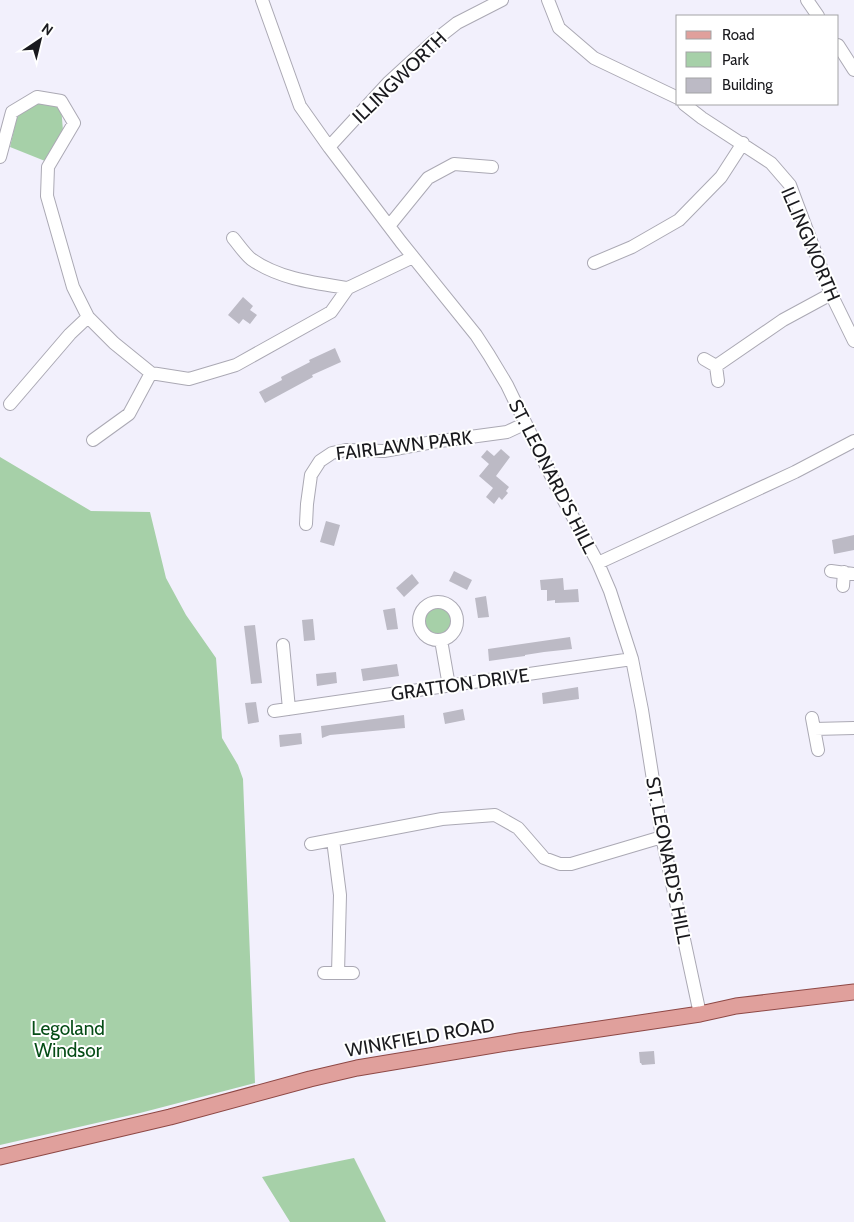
<svg xmlns="http://www.w3.org/2000/svg" width="854" height="1222" viewBox="0 0 854 1222" font-family="Cabin,sans-serif">
  <style>
    .green { fill: #a6d0a8 }
    .building { fill: #bcbac5 }
    .lines { fill: none; stroke-linecap: round; stroke-linejoin: round }
    .minor-casing { stroke: #aba9b4; stroke-width: 14 }
    .major-casing { stroke: #8e4845; stroke-width: 17 }
    .minor { stroke: #fff; stroke-width: 12 }
    .major { stroke: #e0a09c; stroke-width: 15 }
    .labels { text-anchor: middle; stroke-width: 4; stroke-linejoin: round; paint-order: stroke }
    .street-label { font-size: 19px; fill: #1a1a1e; stroke: #fff }
    .park-label { font-size: 19px; fill: #054c16; stroke: #fff }
  </style>
  <rect width="100%" height="100%" fill="#f2f0fc"/>
  <path class="green" d="M 36,102 L 61,106 L 63,131 L 45,161 L 10,147 L 17,117 Z
    M 0,457 L 91,511 L 150,512 L 166,578 L 186,615 L 216,658 L 222,738 L 238,765 L 243,779 L 255,1083 L 140,1113 L 0,1145 Z
    M423 621a15 15 0 1 1 30 0a15 15 0 1 1-30 0Z
    M 354,1158 L 386,1222 L 290,1222 L 262,1177 Z"/>
  <path class="building" d="M 243,297 L 253,306 L 250,310 L 257,315 L 250,324 L 243,319 L 239,324 L 228,315 Z
    M 335,348 L 341,362 L 312,375 L 313,377 L 265,403 L 259,392 L 282,380 L 281,377 L 310,362 L 309,360 Z
    M 501,449 L 510,457 L 496,476 L 509,487 L 506,491 L 508,493 L 502,500 L 499,497 L 494,504 L 486,497 L 493,488 L 479,476 L 489,464 L 481,457 L 487,450 L 494,456 Z
    M 326,521 L 340,525 L 334,546 L 320,542 Z
    M 854,535 L 854,550 L 834,554 L 832,540 Z
    M 454,571 L 472,580 L 467,590 L 449,581 Z
    M 412,574 L 419,583 L 404,597 L 396,588 Z
    M 563,578 L 564,590 L 578,589 L 579,602 L 555,603 L 555,600 L 547,601 L 547,590 L 541,590 L 540,580 Z
    M 486,596 L 489,617 L 478,618 L 475,598 Z
    M 395,608 L 398,629 L 387,630 L 383,610 Z
    M 313,619 L 315,640 L 304,641 L 302,620 Z
    M 255,625 L 262,683 L 251,684 L 244,626 Z
    M 570,637 L 572,649 L 544,652 L 525,655 L 525,656 L 489,661 L 488,649 Z
    M 397,664 L 399,676 L 363,681 L 361,669 Z
    M 336,672 L 337,683 L 317,686 L 316,674 Z
    M 578,687 L 579,699 L 543,704 L 542,693 Z
    M 256,702 L 259,722 L 248,724 L 245,703 Z
    M 463,709 L 465,720 L 445,724 L 443,713 Z
    M 404,715 L 405,728 L 330,735 L 322,738 L 321,726 Z
    M 301,733 L 302,744 L 280,747 L 279,735 Z
    M 654,1051 L 655,1064 L 642,1065 L 641,1063 L 640,1063 L 639,1052 Z"/>
  <g class="lines">
    <g class="minor-casing">
      <path id="minor" d="M 262,0 L 300,106 L 329,147 L 401,242 L 476,335 L 489,355 L 507,385 L 556,486 L 598,563 L 610,591 L 632,659 L 642,710 L 662,837 L 700,1014
        M 548,0 L 559,28 L 594,58 L 678,98
        M 807,0 L 818,16
        M 838,45 L 854,70
        M 684,104 L 702,118 L 771,163 L 790,185 L 831,294 L 854,341
        M 329,147 L 388,83 L 434,41 L 457,23 L 502,0
        M 0,157 L 12,112 L 37,97 L 61,101 L 74,123 L 48,167 L 47,196 L 73,287 L 88,317 L 114,343 L 151,373 L 189,379 L 236,365 L 331,312 L 348,288 L 413,257
        M 389,226 L 428,178 L 454,164 L 492,167
        M 233,238 C 239,245 244,253 251,259 C 279,279 315,283 348,288
        M 594,263 L 632,247 L 679,220 L 721,177 L 743,143
        M 704,359 L 716,366 L 718,381
        M 716,366 L 783,320 L 831,294
        M 10,404 L 70,334 L 88,317
        M 93,440 L 129,414 L 151,373
        M 306,524 L 307,504 L 311,475 L 320,461 L 332,453 L 346,450 L 384,451 L 433,442 L 507,432 L 524,424
        M 598,563 L 795,472 L 854,441
        M 831,571 L 854,574
        M 843,586 L 844,572
        M419 621a19 19 0 1 1 38 0a19 19 0 1 1-38 0Z
        M 441,640 L 449,686
        M 283,645 L 289,709
        M 274,711 L 632,659
        M 812,718 L 818,750
        M 814,729 L 854,728
        M 333,840 L 340,895 L 338,973
        M 311,844 L 442,819 L 495,815 L 518,828 L 544,858 L 560,864 L 571,864 L 662,837
        M 324,973 L 353,973"/>
    </g>
    <g class="major-casing">
      <path id="major" d="M 0,1157 L 170,1117 L 310,1079 L 357,1068 L 519,1041 L 700,1014 L 736,1006 L 854,992"/>
    </g>
    <use href="#minor" class="minor"/>
    <use href="#major" class="major"/>
  </g>
  <g class="labels">
    <g class="street-label">
      <text transform="translate(399 77) rotate(-44)" y="7">ILLINGWORTH</text>
      <text transform="translate(811 244) rotate(67)" y="7">ILLINGWORTH</text>
      <text transform="translate(404 445) rotate(-7)" y="7">FAIRLAWN PARK</text>
      <text transform="translate(553 476) rotate(63)" y="7">ST. LEONARD'S HILL</text>
      <text transform="translate(460 684) rotate(-8)" y="7">GRATTON DRIVE</text>
      <text transform="translate(669 860) rotate(79)" y="7">ST. LEONARD'S HILL</text>
      <text transform="translate(420 1037) rotate(-10)" y="7">WINKFIELD ROAD</text>
    </g>
    <g class="park-label">
      <text x="68" y="1035">Legoland<tspan x="68" dy="22">Windsor</tspan></text>
    </g>
  </g>
  <rect x="676" y="15" width="162" height="90" fill="#ffffff" stroke="#a3a3a5"/>
  <rect x="686" y="31" width="25" height="8" fill="#e0a09c" stroke="#a3a3a5"/>
  <text x="722" y="40" font-size="15" fill="#1a1a1e">Road</text>
  <rect x="686" y="52" width="25" height="15" fill="#a6d0a8" stroke="#a3a3a5"/>
  <text x="722" y="65" font-size="15" fill="#1a1a1e">Park</text>
  <rect x="686" y="78" width="25" height="15" fill="#bcbac5" stroke="#a3a3a5"/>
  <text x="722" y="90" font-size="15" fill="#1a1a1e">Building</text>
  <g transform="translate(40 40) rotate(35)" stroke="#ffffff" stroke-width="4" paint-order="stroke">
  <path d="M0-4L9 19L0 12L-9 19Z" fill="#1a1a1e"/>
  <text y="-8" font-size="14" font-weight="bold" text-anchor="middle" fill="#1a1a1e">N</text>
  </g>
</svg>
